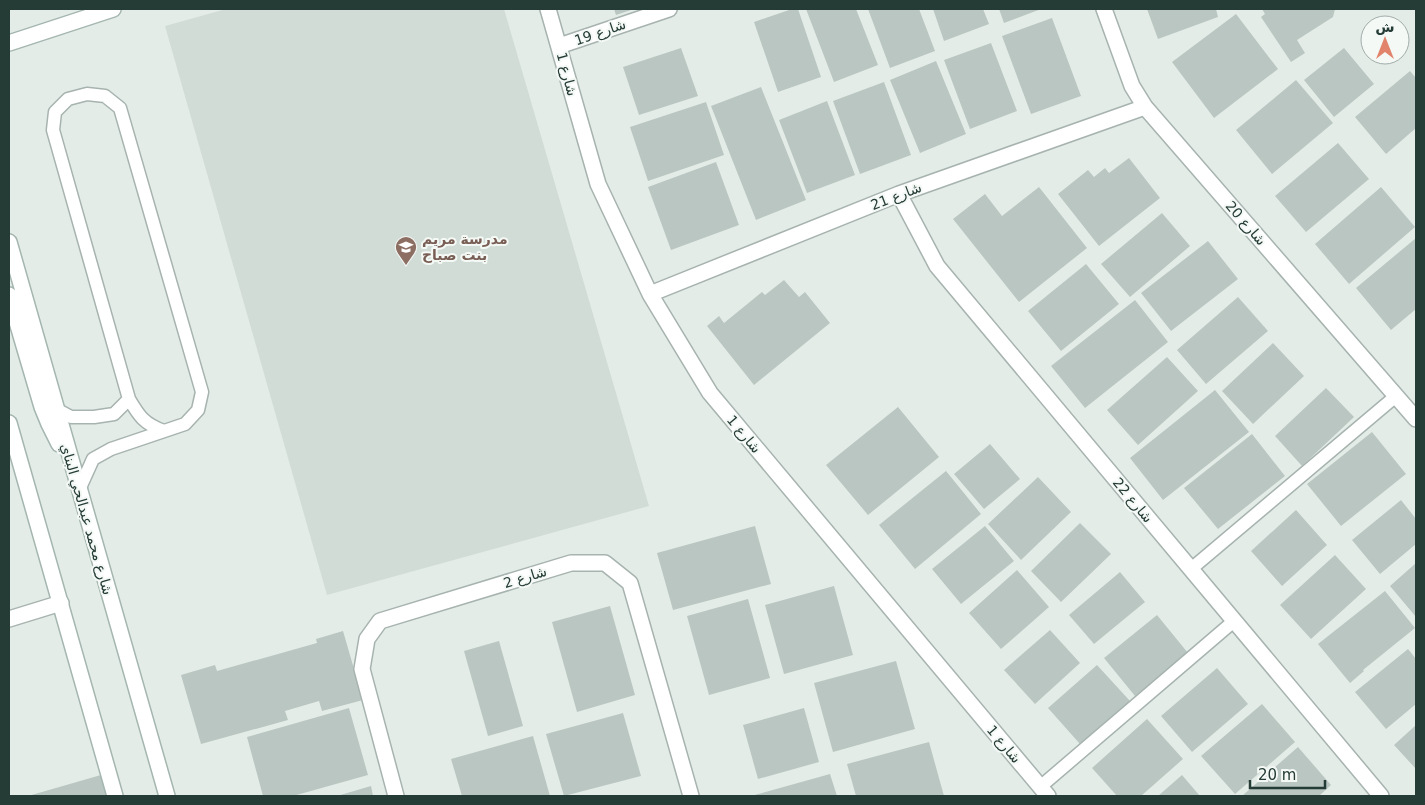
<svg xmlns="http://www.w3.org/2000/svg" width="1425" height="805" viewBox="0 0 1425 805" font-family="'DejaVu Sans','Noto Naskh Arabic',sans-serif">
  <style>
    .built { fill: #d2dcd7 }
    .building { fill: #bac6c1 }
    .lines { fill: none; stroke-linecap: round; stroke-linejoin: round }
    .lane-casing { stroke: #a7b3af; stroke-width: 15 }
    .street-casing { stroke: #a7b3af; stroke-width: 18 }
    .secondary-casing { stroke: #a4b6af; stroke-width: 18 }
    .lane { stroke: #fff; stroke-width: 12 }
    .street { stroke: #fff; stroke-width: 15 }
    .secondary { stroke: #fff; stroke-width: 15 }
    .labels { text-anchor: middle; stroke-width: 4; stroke-linejoin: round; paint-order: stroke }
    .street-label { font-size: 14px; fill: #253b35; stroke: #f4f9f6 }
    .education-label { font-size: 14px; font-weight: bold; fill: #785e54; stroke: #f4f9f6; text-anchor: start }
  </style>
  <rect width="100%" height="100%" fill="#e4ece8"/>
  <path class="built" d="M 226,9 L 504,9 L 649,506 L 327,595 L 165,26 Z"/>
  <path class="building" d="M 614,9 L 634,9 L 616,15 Z
    M 792,9 L 798,9 L 821,77 L 778,92 L 754,22 Z
    M 806,9 L 856,9 L 878,65 L 834,82 Z
    M 868,9 L 919,9 L 935,51 L 890,68 Z
    M 933,9 L 983,9 L 989,24 L 944,41 Z
    M 999,9 L 1041,9 L 1004,23 Z
    M 1147,9 L 1216,9 L 1218,17 L 1158,39 Z
    M 1262,9 L 1335,9 L 1333,17 L 1297,40 L 1305,53 L 1291,62 L 1261,17 L 1265,14 Z
    M 1236,14 L 1278,69 L 1214,118 L 1172,62 Z
    M 1052,18 L 1081,96 L 1031,114 L 1002,36 Z
    M 991,43 L 1017,111 L 970,129 L 944,60 Z
    M 681,48 L 698,96 L 639,115 L 623,67 Z
    M 1344,48 L 1374,84 L 1334,117 L 1304,80 Z
    M 936,61 L 966,134 L 920,153 L 890,80 Z
    M 1410,71 L 1416,78 L 1416,128 L 1386,154 L 1355,117 Z
    M 1296,80 L 1333,123 L 1272,174 L 1236,130 Z
    M 884,82 L 911,155 L 860,174 L 833,101 Z
    M 761,87 L 806,200 L 756,220 L 711,106 Z
    M 827,101 L 855,175 L 807,193 L 779,120 Z
    M 706,102 L 724,155 L 648,181 L 630,127 Z
    M 1338,143 L 1369,179 L 1306,232 L 1275,196 Z
    M 1129,158 L 1160,198 L 1099,246 L 1058,194 L 1088,170 L 1094,177 L 1105,168 L 1109,173 Z
    M 716,162 L 739,225 L 671,250 L 648,187 Z
    M 1039,187 L 1087,248 L 1019,302 L 953,219 L 985,194 L 1002,216 Z
    M 1381,187 L 1415,227 L 1349,284 L 1315,244 Z
    M 1162,213 L 1190,246 L 1130,297 L 1101,264 Z
    M 1416,238 L 1416,309 L 1391,330 L 1356,288 Z
    M 1208,241 L 1238,279 L 1171,331 L 1141,293 Z
    M 1086,264 L 1119,304 L 1061,351 L 1028,311 Z
    M 784,280 L 799,297 L 805,292 L 830,323 L 754,385 L 707,326 L 719,316 L 724,323 L 762,292 L 765,295 Z
    M 1238,297 L 1268,331 L 1206,384 L 1177,350 Z
    M 1135,300 L 1168,342 L 1085,408 L 1051,366 Z
    M 1273,343 L 1304,376 L 1253,424 L 1222,391 Z
    M 1167,357 L 1198,391 L 1138,445 L 1107,410 Z
    M 1326,388 L 1354,417 L 1302,466 L 1275,436 Z
    M 1215,390 L 1249,432 L 1163,500 L 1130,458 Z
    M 898,407 L 939,457 L 868,515 L 826,465 Z
    M 1372,432 L 1406,474 L 1341,526 L 1307,484 Z
    M 1252,434 L 1285,476 L 1218,529 L 1184,488 Z
    M 990,444 L 1020,479 L 984,509 L 954,474 Z
    M 946,471 L 981,514 L 915,569 L 879,525 Z
    M 1038,477 L 1071,512 L 1021,560 L 988,524 Z
    M 1401,500 L 1416,519 L 1416,544 L 1380,574 L 1352,540 Z
    M 1296,510 L 1327,545 L 1282,586 L 1251,551 Z
    M 1080,523 L 1111,554 L 1061,602 L 1031,571 Z
    M 755,526 L 771,584 L 673,610 L 657,553 Z
    M 985,526 L 1014,561 L 961,604 L 932,569 Z
    M 1335,555 L 1366,589 L 1311,639 L 1280,605 Z
    M 1416,563 L 1416,617 L 1390,586 Z
    M 1017,570 L 1049,607 L 1001,649 L 969,613 Z
    M 1120,572 L 1145,602 L 1094,644 L 1069,615 Z
    M 834,586 L 853,655 L 784,674 L 765,605 Z
    M 1385,591 L 1415,628 L 1363,670 L 1364,671 L 1350,683 L 1318,644 Z
    M 748,599 L 770,678 L 709,695 L 687,616 Z
    M 610,606 L 635,695 L 577,712 L 552,622 Z
    M 1157,615 L 1188,653 L 1135,696 L 1104,658 Z
    M 1050,630 L 1080,663 L 1035,704 L 1004,670 Z
    M 343,631 L 363,700 L 322,711 L 319,701 L 285,711 L 288,720 L 201,744 L 181,675 L 215,665 L 217,671 L 317,643 L 316,639 Z
    M 499,641 L 523,726 L 488,736 L 464,651 Z
    M 1408,649 L 1416,659 L 1416,704 L 1386,729 L 1355,692 Z
    M 896,661 L 915,729 L 833,752 L 814,683 Z
    M 1097,665 L 1130,701 L 1080,744 L 1048,708 Z
    M 1217,668 L 1248,704 L 1192,752 L 1161,716 Z
    M 1262,704 L 1295,742 L 1235,794 L 1201,756 Z
    M 349,708 L 368,775 L 293,796 L 263,796 L 247,737 Z
    M 804,708 L 819,762 L 758,779 L 743,725 Z
    M 623,713 L 641,776 L 564,796 L 546,734 Z
    M 1147,719 L 1183,759 L 1141,796 L 1117,796 L 1092,768 Z
    M 1416,725 L 1416,769 L 1394,745 Z
    M 533,736 L 550,796 L 462,796 L 451,759 Z
    M 929,742 L 944,796 L 856,796 L 847,764 Z
    M 1298,747 L 1331,785 L 1319,796 L 1242,796 Z
    M 830,774 L 837,796 L 751,796 Z
    M 101,775 L 107,796 L 28,796 Z
    M 1182,775 L 1200,796 L 1158,796 Z
    M 371,786 L 373,796 L 337,796 Z"/>
  <g class="lines">
    <g class="lane-casing">
      <path id="lane" d="M 56,409 L 71,417 L 94,417 L 114,414 L 129,399
        M 79,490 L 93,459 L 111,449 L 185,424 L 198,410 L 202,392 L 120,108 L 105,96 L 87,94 L 68,99 L 55,112 L 53,130 L 129,399 C 139,416 144,424 164,431
        M 1191,569 L 1396,396
        M 1040,787 L 1234,621"/>
    </g>
    <g class="street-casing">
      <path id="street" d="M 548,9 L 598,184 L 650,294 L 710,393 L 1048,796
        M 1104,9 L 1132,86 L 1145,107 L 1416,419
        M 559,46 L 669,9
        M 899,194 L 937,266 L 1381,796
        M 650,294 L 899,194 L 1145,107
        M 9,619 L 61,603
        M 396,796 L 362,669 L 367,639 L 380,621 L 571,563 L 605,563 L 630,583 L 691,796"/>
    </g>
    <g class="secondary-casing">
      <path id="secondary" d="M 9,43 L 113,9
        M 9,242 L 167,796
        M 9,295 L 42,407 L 49,424 L 59,444
        M 9,423 L 115,796"/>
    </g>
    <use href="#lane" class="lane"/>
    <use href="#street" class="street"/>
    <use href="#secondary" class="secondary"/>
  </g>
  <defs>
    <g id="school-pin" transform="scale(1.125)"><path d="M0 17L-7.5 6A9.5 9.5 0 1 1 7.5 6Z" fill="#8d6e63" stroke="#f4f9f6"/><path d="M0-5L7-2L0 1L-7-2ZM-4 1L0 2.5L4 1V4Q0 6-4 4Z" fill="#fff"/></g>
  </defs>
  <g fill-rule="evenodd">
    <use href="#school-pin" x="406" y="247"/>
  </g>
  <g class="labels">
    <g class="street-label">
      <text transform="translate(600 32) rotate(-19)" y="5">شارع 19</text>
      <text transform="translate(567 74) rotate(75)" y="5">شارع 1</text>
      <text transform="translate(896 196) rotate(-21)" y="5">شارع 21</text>
      <text transform="translate(1246 223) rotate(49)" y="5">شارع 20</text>
      <text transform="translate(744 434) rotate(50)" y="5">شارع 1</text>
      <text transform="translate(1133 500) rotate(50)" y="5">شارع 22</text>
      <text transform="translate(87 519) rotate(74)" y="5">شارع محمد عبدالحي البناي</text>
      <text transform="translate(525 577) rotate(-17)" y="5">شارع 2</text>
      <text transform="translate(1004 744) rotate(50)" y="5">شارع 1</text>
    </g>
    <g class="education-label">
      <text x="422" y="244">مدرسة مريم<tspan x="422" dy="16">بنت صباح</tspan></text>
    </g>
  </g>
  <rect width="1425" height="805" fill="none" stroke="#253b35" stroke-width="20"/>
  <g transform="translate(1385 40)"><circle r="24" fill="#f4f9f6" stroke="#a1ada9"/>
  <path d="M0-4L9 19L0 12L-9 19Z" fill="#e2846c"/>
  <text y="-8" font-size="14" font-weight="bold" text-anchor="middle" fill="#253b35">ش</text>
  </g>
  <path d="M1250 780v8h75v-8" fill="none" stroke="#253b35" stroke-width="2.5"/>
  <text x="1258" y="780" font-size="15" fill="#253b35" stroke="#f4f9f6" stroke-width="4" paint-order="stroke">20 m</text>
</svg>
